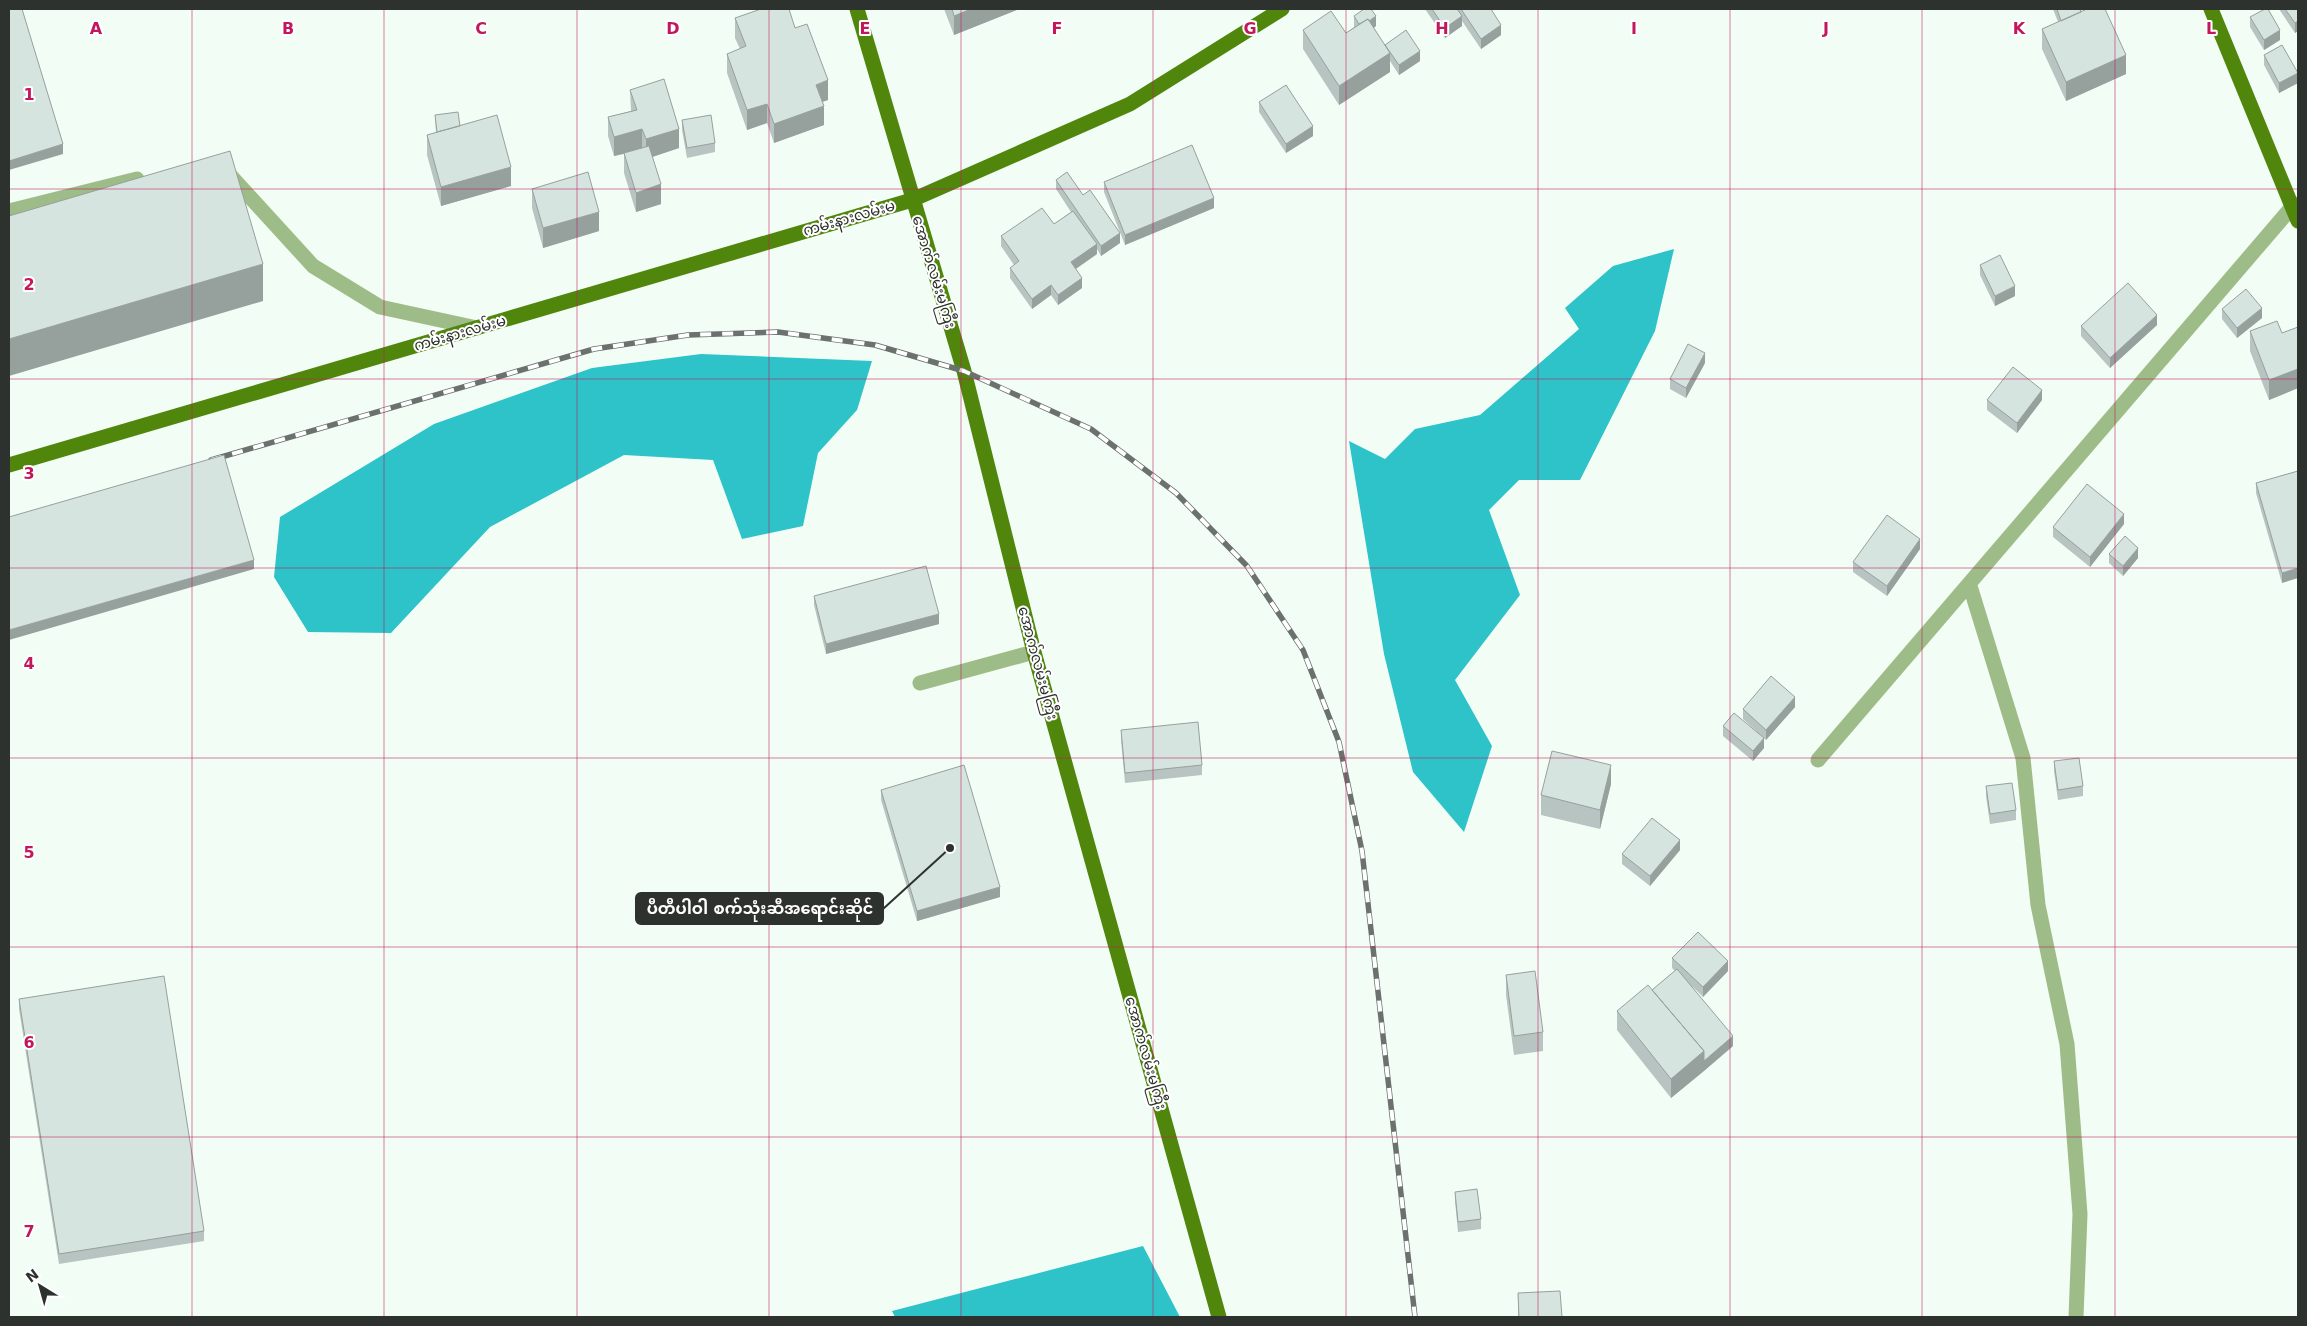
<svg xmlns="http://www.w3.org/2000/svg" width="2307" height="1326" viewBox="0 0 2307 1326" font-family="'DejaVu Sans','Noto Sans Myanmar',sans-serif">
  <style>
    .water { fill: #2dc3c8 }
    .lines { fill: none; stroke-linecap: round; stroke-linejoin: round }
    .minor { stroke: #9ebc87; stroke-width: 15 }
    .major { stroke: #51860d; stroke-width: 15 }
    .rail-casing { stroke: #6b716c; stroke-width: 5.5 }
    .rail { stroke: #fff; stroke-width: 4; stroke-dasharray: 11; stroke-linecap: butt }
    .wall { fill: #b8c4c1 }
    .shaded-wall { fill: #96a09d }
    .building { fill: #d6e4e0; stroke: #96a09d }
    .grid { fill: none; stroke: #c2185b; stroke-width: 1; stroke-opacity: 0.55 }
    .labels { text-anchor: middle; stroke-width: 4; stroke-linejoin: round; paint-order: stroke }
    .street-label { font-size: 15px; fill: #2e322f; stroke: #fff }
    .grid-label { font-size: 16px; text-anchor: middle; font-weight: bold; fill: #c2185b; stroke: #fff; stroke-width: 4; stroke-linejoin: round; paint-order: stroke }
    .leader { fill: none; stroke: #2e322f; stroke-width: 2 }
    .callout-dot { fill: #2e322f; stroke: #fff; stroke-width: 2 }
    .callout { fill: #2e322f; stroke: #2e322f; stroke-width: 2 }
    .callout-label { font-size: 16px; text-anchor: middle; font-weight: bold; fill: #fff }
  </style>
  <rect width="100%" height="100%" fill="#f2fdf5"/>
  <path class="water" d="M 1674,249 L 1655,331 L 1580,480 L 1519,480 L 1489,510 L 1520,595 L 1455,680 L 1492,746 L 1464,832 L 1413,772 L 1384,654 L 1349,441 L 1385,459 L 1415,429 L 1480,415 L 1579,329 L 1565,308 L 1613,266 Z
    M 701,354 L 872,361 L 857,410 L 818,453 L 803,526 L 742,539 L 713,460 L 624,455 L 490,527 L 391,633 L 308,632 L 274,577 L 280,517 L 434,424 L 592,368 Z
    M 1143,1246 L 1180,1317 L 895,1317 L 892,1311 Z"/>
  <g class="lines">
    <path class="minor" d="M 225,174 L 229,174 L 313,266 L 380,307 L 477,328
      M 9,211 L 137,179
      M 1970,586 L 2023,758 L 2038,905 L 2067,1044 L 2080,1214 L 2076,1317
      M 920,683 L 1034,652
      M 1818,760 L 2292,207 L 2298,204"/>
    <path class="major" d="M 857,9 L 964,371 L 1034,652 L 1219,1317
      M 2211,9 L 2298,221
      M 9,465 L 912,200 L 1130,104 L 1282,9"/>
    <g class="rail-casing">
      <path id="rail" d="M 211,460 L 594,349 L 688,335 L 778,332 L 875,345 L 964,371 L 1091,429 L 1176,493 L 1247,566 L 1303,650 L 1339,742 L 1362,851 L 1415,1317"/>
    </g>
    <use href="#rail" class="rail"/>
  </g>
  <path class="wall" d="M 944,9 L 1019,9 L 954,35 Z
    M 1425,9 L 1491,9 L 1501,35 L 1481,49 L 1462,21 L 1462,26 L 1445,38 Z
    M 2053,9 L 2080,9 L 2081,12 L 2126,74 L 2066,101 L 2042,49 L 2042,29 L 2058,22 Z
    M 2279,9 L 2298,9 L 2298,31 L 2295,33 Z
    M 1354,16 L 1376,26 L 1374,28 L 1385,46 L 1385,45 L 1420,61 L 1399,75 L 1390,61 L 1390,72 L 1339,105 L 1303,49 L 1303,30 L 1346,33 L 1354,27 Z
    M 2250,17 L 2280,40 L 2264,50 L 2250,27 Z
    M 735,18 L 795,28 L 828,100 L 822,102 L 824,125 L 774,143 L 767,123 L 747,130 L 727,73 L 727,54 L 740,49 L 735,38 Z
    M 2264,55 L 2298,83 L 2279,93 L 2264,65 Z
    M 630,90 L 679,148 L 652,157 L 661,204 L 636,212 L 624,173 L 624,154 L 614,156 L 608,136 L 608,117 L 631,111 Z
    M 1259,102 L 1313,136 L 1286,153 L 1259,112 Z
    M 435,115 L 460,126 L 511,186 L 441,206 L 427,155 L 427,135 L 436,133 Z
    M 682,120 L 715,143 L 715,152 L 687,158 L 682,130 Z
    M 1056,180 L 1083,195 L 1120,243 L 1101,256 L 1097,249 L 1097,254 L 1076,269 L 1082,288 L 1058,305 L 1051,295 L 1032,309 L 1010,278 L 1010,268 L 1014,265 L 1001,246 L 1001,236 L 1054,224 L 1071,212 L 1056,189 Z
    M 1104,182 L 1214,208 L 1125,245 L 1104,192 Z
    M 532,189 L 599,231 L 543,248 L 532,208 Z
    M 1980,265 L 2015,296 L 1995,306 L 1980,275 Z
    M 2222,309 L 2262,318 L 2237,338 L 2222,319 Z
    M 2157,325 L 2110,368 L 2081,336 L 2081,326 Z
    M 2298,327 L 2298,388 L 2269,400 L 2250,351 L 2250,331 L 2282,333 Z
    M 1705,363 L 1686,398 L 1670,389 L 1670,379 Z
    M 1987,400 L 2042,400 L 2017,433 L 1987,410 Z
    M 2298,471 L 2282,583 L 2256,493 L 2256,483 Z
    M 2124,524 L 2090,567 L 2053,537 L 2053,527 Z
    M 1920,549 L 1887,596 L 1853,572 L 1853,562 Z
    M 2109,554 L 2138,558 L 2123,576 L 2109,563 Z
    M 814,596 L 939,624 L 826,654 L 814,605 Z
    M 1795,707 L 1766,740 L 1743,719 L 1743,709 Z
    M 1723,726 L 1764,748 L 1753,761 L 1723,736 Z
    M 1121,730 L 1202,765 L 1202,775 L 1125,783 L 1121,740 Z
    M 2054,761 L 2083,786 L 2083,796 L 2058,800 L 2054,771 Z
    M 1611,784 L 1600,829 L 1541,815 L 1541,795 Z
    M 1986,786 L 2016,810 L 2016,820 L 1990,824 L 1986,796 Z
    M 881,790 L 1000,897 L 917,921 L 881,800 Z
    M 1680,850 L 1650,886 L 1622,864 L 1622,854 Z
    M 1672,958 L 1728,971 L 1703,997 L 1692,986 L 1733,1046 L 1671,1098 L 1617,1030 L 1617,1011 L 1652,990 L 1675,971 L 1672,968 Z
    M 1506,975 L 1543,1032 L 1543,1051 L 1514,1055 L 1506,995 Z
    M 19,999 L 204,1231 L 204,1241 L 59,1264 L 19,1009 Z
    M 1455,1192 L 1481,1219 L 1481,1229 L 1458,1232 L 1455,1201 Z
    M 1518,1293 L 1562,1317 L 1518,1317 Z"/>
  <path class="shaded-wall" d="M 971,9 L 1019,9 L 954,35 L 954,16 Z
    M 1376,16 L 1376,26 L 1361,37 L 1361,27 Z
    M 1462,16 L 1462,26 L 1445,38 L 1445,28 Z
    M 2298,21 L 2298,31 L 2295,33 L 2295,23 Z
    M 1501,25 L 1501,35 L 1481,49 L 1481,39 Z
    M 2280,30 L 2280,40 L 2264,50 L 2264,40 Z
    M 1420,51 L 1420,61 L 1399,75 L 1399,65 Z
    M 1390,53 L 1390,72 L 1339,105 L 1339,86 Z
    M 2126,55 L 2126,74 L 2066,101 L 2066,82 Z
    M 2298,73 L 2298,83 L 2279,93 L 2279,83 Z
    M 828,80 L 828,100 L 816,104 L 816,85 Z
    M 767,104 L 767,123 L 747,130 L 747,110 Z
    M 824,106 L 824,125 L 774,143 L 774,124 Z
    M 1313,126 L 1313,136 L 1286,153 L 1286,144 Z
    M 642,129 L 642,149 L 614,156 L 614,137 Z
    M 679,129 L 679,148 L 646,159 L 646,139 Z
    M 63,144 L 63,154 L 9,170 L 9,161 Z
    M 511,167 L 511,186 L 441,206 L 441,187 Z
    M 661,184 L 661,204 L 636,212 L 636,193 Z
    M 1214,198 L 1214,208 L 1125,245 L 1125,235 Z
    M 599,212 L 599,231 L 543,248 L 543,228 Z
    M 1120,233 L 1120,243 L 1101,256 L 1101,246 Z
    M 1097,244 L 1097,254 L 1071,272 L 1071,262 Z
    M 263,264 L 263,301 L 9,376 L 9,339 Z
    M 1082,278 L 1082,288 L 1058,305 L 1058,295 Z
    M 1051,285 L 1051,295 L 1032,309 L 1032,299 Z
    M 2015,286 L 2015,296 L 1995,306 L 1995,296 Z
    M 2262,308 L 2262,318 L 2237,338 L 2237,328 Z
    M 2157,315 L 2157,325 L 2110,368 L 2110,358 Z
    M 1705,353 L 1705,363 L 1686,398 L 1686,388 Z
    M 2298,369 L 2298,388 L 2269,400 L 2269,380 Z
    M 2042,390 L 2042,400 L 2017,433 L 2017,423 Z
    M 2124,514 L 2124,524 L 2090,567 L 2090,557 Z
    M 1920,539 L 1920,549 L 1887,596 L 1887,586 Z
    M 2138,548 L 2138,558 L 2123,576 L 2123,566 Z
    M 254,560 L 254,569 L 9,640 L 9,630 Z
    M 2298,568 L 2298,578 L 2282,583 L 2282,573 Z
    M 939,614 L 939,624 L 826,654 L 826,644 Z
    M 1795,697 L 1795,707 L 1766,740 L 1766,730 Z
    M 1764,738 L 1764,748 L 1753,761 L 1753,751 Z
    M 1611,765 L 1611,784 L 1600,829 L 1600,810 Z
    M 1680,840 L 1680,850 L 1650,886 L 1650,876 Z
    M 1000,887 L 1000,897 L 917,921 L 917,911 Z
    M 1728,961 L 1728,971 L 1703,997 L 1703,987 Z
    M 1733,1036 L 1733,1046 L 1704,1071 L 1704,1061 Z
    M 1704,1051 L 1704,1071 L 1671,1098 L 1671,1079 Z"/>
  <path class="building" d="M 9,9 L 22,9 L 63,144 L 9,161 Z
    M 761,9 L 789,9 L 795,28 L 807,24 L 828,80 L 816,85 L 824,106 L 774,124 L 767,104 L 747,110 L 727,54 L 746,46 L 735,18 Z
    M 952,9 L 971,9 L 954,16 Z
    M 1364,9 L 1371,9 L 1376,16 L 1369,21 L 1368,19 L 1359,24 L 1354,16 Z
    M 1432,9 L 1457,9 L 1462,16 L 1445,28 Z
    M 1461,9 L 1491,9 L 1501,25 L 1481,39 Z
    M 2057,9 L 2080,9 L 2081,12 L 2061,21 Z
    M 2087,9 L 2105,9 L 2126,55 L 2066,82 L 2042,29 Z
    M 2265,9 L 2268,9 L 2280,30 L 2264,40 L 2250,17 Z
    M 2285,9 L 2298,9 L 2298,21 L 2295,23 Z
    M 1331,11 L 1346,33 L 1368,19 L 1390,53 L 1339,86 L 1303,30 Z
    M 1406,30 L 1420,51 L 1399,65 L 1385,45 Z
    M 2282,45 L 2298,73 L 2279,83 L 2264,55 Z
    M 664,79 L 679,129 L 646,139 L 642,129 L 614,137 L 608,117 L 637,110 L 630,90 Z
    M 1286,85 L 1313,126 L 1286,144 L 1259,102 Z
    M 458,112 L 460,126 L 437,132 L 435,115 Z
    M 497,115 L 511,167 L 441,187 L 427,135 Z
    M 711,115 L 715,143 L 687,148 L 682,120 Z
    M 1192,145 L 1214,198 L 1125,235 L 1104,182 Z
    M 649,146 L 661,184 L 636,193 L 624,153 Z
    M 230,151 L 263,264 L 9,339 L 9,216 Z
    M 588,172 L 599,212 L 543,228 L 532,189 Z
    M 1067,172 L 1083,195 L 1090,190 L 1120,233 L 1101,246 L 1056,180 Z
    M 1042,208 L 1054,224 L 1073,211 L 1097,244 L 1071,262 L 1082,278 L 1058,295 L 1051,285 L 1032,299 L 1010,268 L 1019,261 L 1001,236 Z
    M 2000,255 L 2015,286 L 1995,296 L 1980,265 Z
    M 2128,283 L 2157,315 L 2110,358 L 2081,326 Z
    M 2246,289 L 2262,308 L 2237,328 L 2222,309 Z
    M 2277,321 L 2282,333 L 2298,327 L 2298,369 L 2269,380 L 2250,331 Z
    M 1688,344 L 1705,353 L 1686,388 L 1670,379 Z
    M 2013,367 L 2042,390 L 2017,423 L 1987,400 Z
    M 224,455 L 254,560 L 9,630 L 9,517 Z
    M 2298,471 L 2298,568 L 2282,573 L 2256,483 Z
    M 2087,484 L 2124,514 L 2090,557 L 2053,527 Z
    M 1887,515 L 1920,539 L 1887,586 L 1853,562 Z
    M 2125,536 L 2138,548 L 2123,566 L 2109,554 Z
    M 926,566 L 939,614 L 826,644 L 814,596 Z
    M 1771,676 L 1795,697 L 1766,730 L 1743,709 Z
    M 1734,713 L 1764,738 L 1753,751 L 1723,726 Z
    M 1198,722 L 1202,765 L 1125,773 L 1121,730 Z
    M 1552,751 L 1611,765 L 1600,810 L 1541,795 Z
    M 2079,758 L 2083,786 L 2058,790 L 2054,761 Z
    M 964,765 L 1000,887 L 917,911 L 881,790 Z
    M 2012,783 L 2016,810 L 1990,814 L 1986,786 Z
    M 1652,818 L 1680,840 L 1650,876 L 1622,854 Z
    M 1698,932 L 1728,961 L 1703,987 L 1672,958 Z
    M 1677,969 L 1733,1036 L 1704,1061 L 1704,1051 L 1652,990 Z
    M 1535,971 L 1543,1032 L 1514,1036 L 1506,975 Z
    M 164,976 L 204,1231 L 59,1254 L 19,999 Z
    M 1648,985 L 1704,1051 L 1671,1079 L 1617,1011 Z
    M 1477,1189 L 1481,1219 L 1458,1222 L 1455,1192 Z
    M 1560,1291 L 1562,1317 L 1519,1317 L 1518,1293 Z"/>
  <path class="grid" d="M 192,9 L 192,1317M 384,9 L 384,1317M 577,9 L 577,1317M 769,9 L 769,1317M 961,9 L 961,1317M 1153,9 L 1153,1317M 1346,9 L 1346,1317M 1538,9 L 1538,1317M 1730,9 L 1730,1317M 1922,9 L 1922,1317M 2115,9 L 2115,1317M 9,189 L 2298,189M 9,379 L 2298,379M 9,568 L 2298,568M 9,758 L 2298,758M 9,947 L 2298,947M 9,1137 L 2298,1137"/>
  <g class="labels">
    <g class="street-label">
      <text transform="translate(849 218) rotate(-16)" y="5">ကမ်းနားလမ်းမ</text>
      <text transform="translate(934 272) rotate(73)" y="5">အောက်လမ်းမကြီး</text>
      <text transform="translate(460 333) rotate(-16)" y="5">ကမ်းနားလမ်းမ</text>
      <text transform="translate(1038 663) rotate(75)" y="5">အောက်လမ်းမကြီး</text>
      <text transform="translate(1146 1053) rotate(74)" y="5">အောက်လမ်းမကြီး</text>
    </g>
  </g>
  <g class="grid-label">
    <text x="96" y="34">A</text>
    <text x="288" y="34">B</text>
    <text x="481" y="34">C</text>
    <text x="673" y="34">D</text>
    <text x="865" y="34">E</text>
    <text x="1057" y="34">F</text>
    <text x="1250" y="34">G</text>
    <text x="1442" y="34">H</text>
    <text x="1634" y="34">I</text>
    <text x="1826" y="34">J</text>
    <text x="2019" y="34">K</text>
    <text x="2211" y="34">L</text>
    <text x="29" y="100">1</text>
    <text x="29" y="290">2</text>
    <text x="29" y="479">3</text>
    <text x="29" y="669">4</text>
    <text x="29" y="858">5</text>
    <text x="29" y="1048">6</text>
    <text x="29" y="1237">7</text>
  </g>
  <path class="leader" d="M950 848L883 909"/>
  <circle class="callout-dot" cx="950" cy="848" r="5"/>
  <rect class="callout" x="636" y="893" width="247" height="31" rx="5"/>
  <g class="callout-label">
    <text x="760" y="914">ပီတီပါဝါ စက်သုံးဆီအရောင်းဆိုင်</text>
  </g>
  <rect width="2307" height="1326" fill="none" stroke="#2e322f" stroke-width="20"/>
  <g transform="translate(40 1286) rotate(323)" stroke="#ffffff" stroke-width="4" paint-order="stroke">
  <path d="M0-4L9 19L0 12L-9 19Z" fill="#2e322f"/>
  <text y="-8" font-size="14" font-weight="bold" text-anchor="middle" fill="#2e322f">N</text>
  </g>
</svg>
